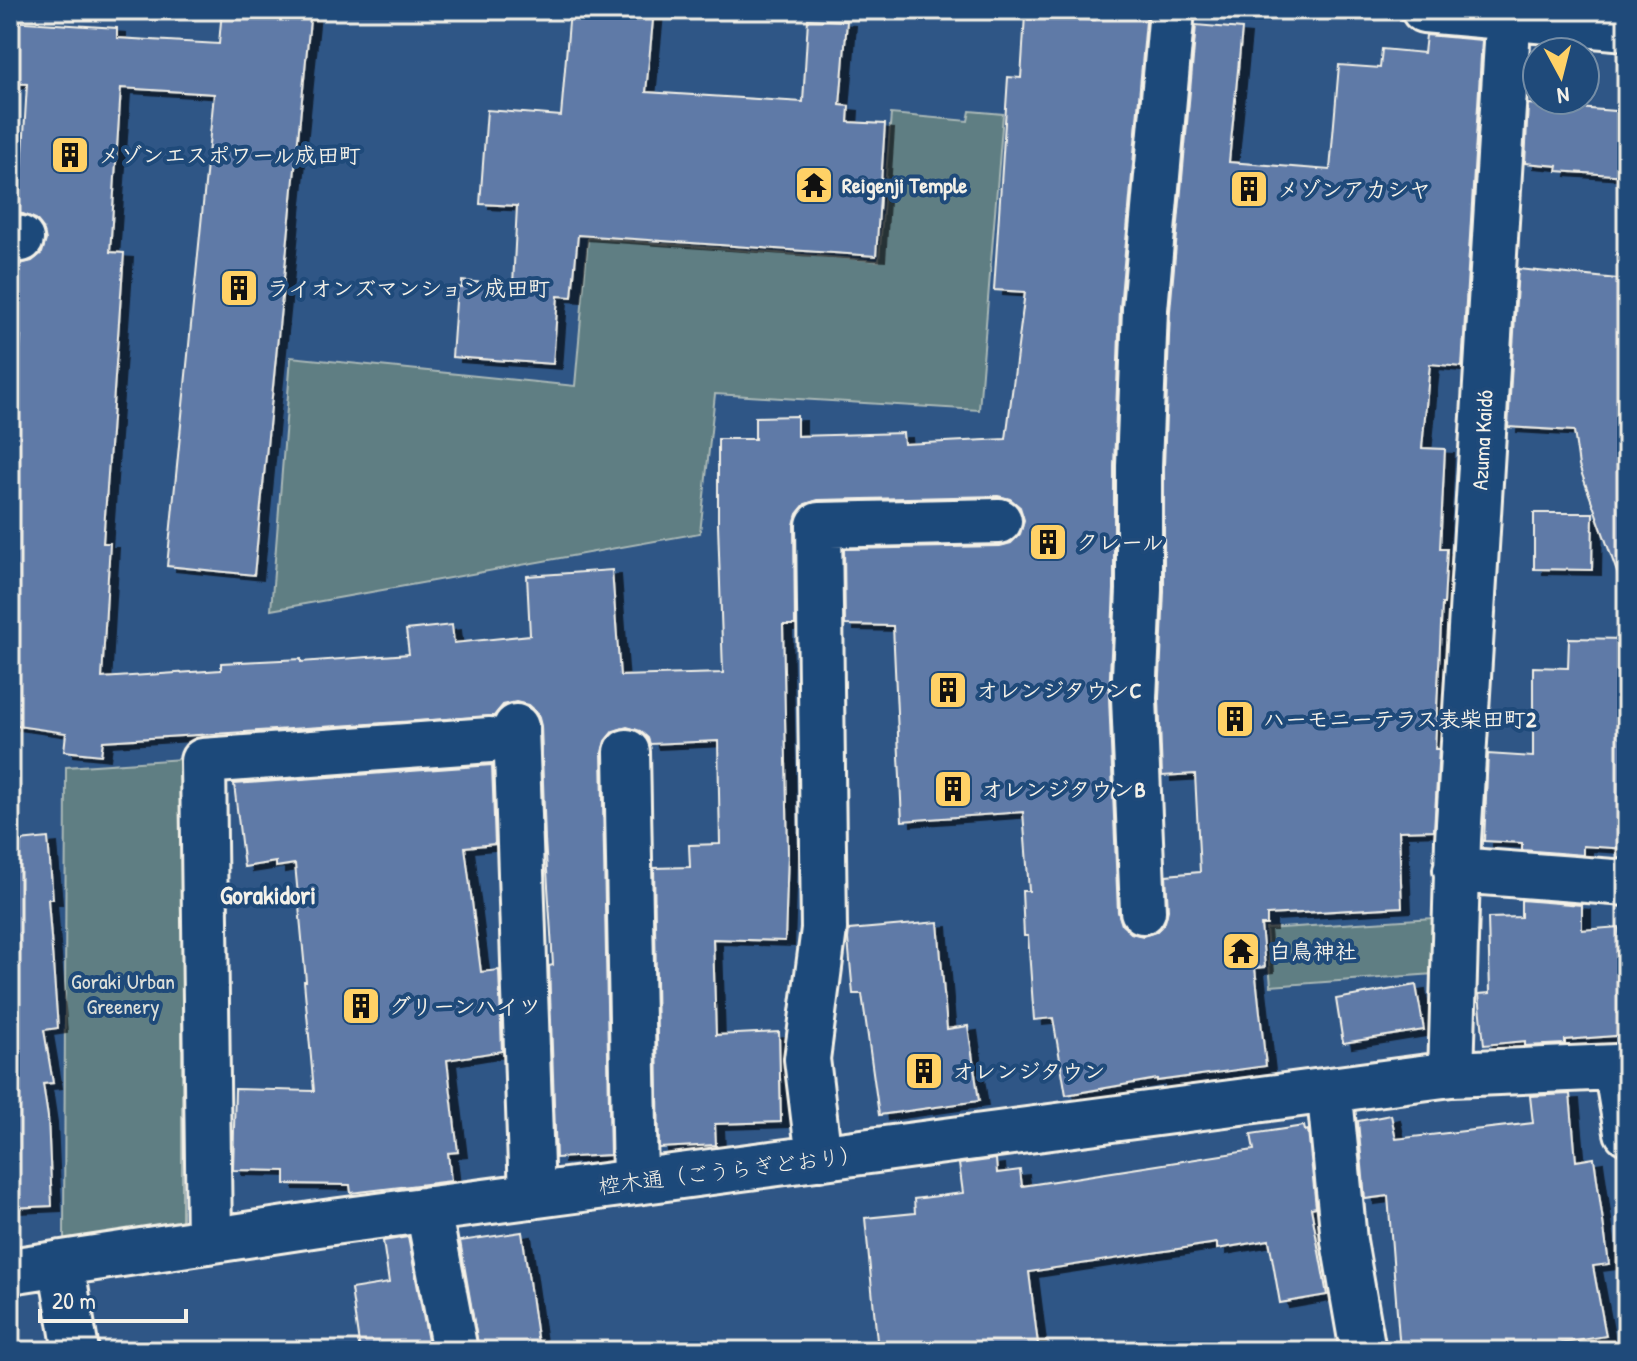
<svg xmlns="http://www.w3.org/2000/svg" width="1637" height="1361" viewBox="0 0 1637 1361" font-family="'Patrick Hand','Klee One',sans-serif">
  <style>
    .green { fill: #5f7e83; stroke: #aab8b6; stroke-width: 2 }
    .building { fill: #5e7aa7; stroke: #f4f1e8; stroke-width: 2; filter: url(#shadow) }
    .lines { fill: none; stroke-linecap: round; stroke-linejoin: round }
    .minor-casing { stroke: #f4f1e8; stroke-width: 50 }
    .minor { stroke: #1f4a7a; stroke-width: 44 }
    .labels { text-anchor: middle; stroke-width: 8; stroke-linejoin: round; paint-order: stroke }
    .poi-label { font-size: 22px; font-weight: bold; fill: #f4f1e8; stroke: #1f4a7a; text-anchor: start }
    .street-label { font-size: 22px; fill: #f4f1e8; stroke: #1f4a7a }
    .park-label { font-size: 22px; fill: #dee0d9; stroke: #1f4a7a }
    .quarter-label { font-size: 26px; font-weight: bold; fill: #f4f1e8; stroke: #1f4a7a }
  </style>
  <defs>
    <filter id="shadow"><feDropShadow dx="9" dy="5" stdDeviation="0" flood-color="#0009"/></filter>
  </defs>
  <rect width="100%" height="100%" fill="#2f5686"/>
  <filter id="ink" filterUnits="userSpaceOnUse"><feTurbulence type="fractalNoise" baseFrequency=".0125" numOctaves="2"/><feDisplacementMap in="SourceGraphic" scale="16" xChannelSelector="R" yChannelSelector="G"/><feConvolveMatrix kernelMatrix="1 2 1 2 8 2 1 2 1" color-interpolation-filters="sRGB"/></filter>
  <g filter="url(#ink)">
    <path class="green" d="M 970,111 L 1003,114 L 979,410 L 715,394 L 700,533 L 271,610 L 291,357 L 575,386 L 588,238 L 879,261 L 891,114 L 968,121 Z
      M 182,759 L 182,1221 L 64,1241 L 66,767 Z
      M 1433,918 L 1434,974 L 1271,986 L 1266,929 Z"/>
    <path class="building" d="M 222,10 L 311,10 L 254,575 L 167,566 L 214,94 L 121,88 L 110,252 L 124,253 L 103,543 L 110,543 L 102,678 L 221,670 L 221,663 L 301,659 L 301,662 L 409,654 L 406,630 L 452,625 L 454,643 L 530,635 L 527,576 L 612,570 L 620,676 L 723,673 L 718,524 L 718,439 L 755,439 L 755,417 L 797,416 L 797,436 L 903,433 L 904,444 L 1006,439 L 1025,292 L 994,290 L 1008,77 L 1021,78 L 1025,15 L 1095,20 L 1096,10 L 1147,10 L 1120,308 L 1114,466 L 1114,589 L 1109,697 L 1118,912 L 1122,925 L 1131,933 L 1143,936 L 1156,932 L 1165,922 L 1168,910 L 1166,875 L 1200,872 L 1195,774 L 1162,776 L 1159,698 L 1164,591 L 1164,466 L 1170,311 L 1196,25 L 1242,29 L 1229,162 L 1330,170 L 1339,65 L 1380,68 L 1382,49 L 1424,53 L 1426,35 L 1482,40 L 1462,367 L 1430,364 L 1422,448 L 1445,449 L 1440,549 L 1447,549 L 1444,604 L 1442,604 L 1435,749 L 1439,749 L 1434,830 L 1399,831 L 1402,907 L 1267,915 L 1267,925 L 1261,925 L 1265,967 L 1255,968 L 1266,1066 L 1157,1081 L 1157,1079 L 1066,1095 L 1053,1018 L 1034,1020 L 1028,936 L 1024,936 L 1022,891 L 1029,891 L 1023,812 L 902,821 L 893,626 L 845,625 L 844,549 L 1000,546 L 1011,543 L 1020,534 L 1024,520 L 1020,507 L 1010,499 L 998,496 L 818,500 L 805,504 L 797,514 L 794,525 L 795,625 L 783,625 L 788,853 L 785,941 L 713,939 L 716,1035 L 779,1032 L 781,1122 L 715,1124 L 716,1145 L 659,1148 L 654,868 L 690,867 L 689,845 L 720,844 L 718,741 L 650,744 L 648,738 L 640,731 L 627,727 L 613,731 L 605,741 L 602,752 L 610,1155 L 556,1158 L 549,966 L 553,965 L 545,839 L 541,726 L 538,714 L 528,705 L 516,702 L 503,705 L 494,716 L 103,741 L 101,755 L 64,751 L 66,733 L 10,725 L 10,481 L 21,336 L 10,336 L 10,263 L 20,264 L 32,261 L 42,253 L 46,240 L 43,228 L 36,219 L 23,214 L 10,213 L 10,169 L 22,169 L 27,84 L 10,83 L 10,21 L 117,28 L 117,38 L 219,44 Z
      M 570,10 L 654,10 L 646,92 L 803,102 L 808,19 L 847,21 L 840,105 L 849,106 L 848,122 L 885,124 L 876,256 L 578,235 L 572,297 L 558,296 L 553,364 L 452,357 L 457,287 L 462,288 L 462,281 L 513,285 L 517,206 L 480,204 L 487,110 L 561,116 Z
      M 1528,104 L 1627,112 L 1627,176 L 1557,171 L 1558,166 L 1525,163 Z
      M 1518,269 L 1627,280 L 1627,585 L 1622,586 L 1579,466 L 1574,431 L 1508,427 Z
      M 1534,513 L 1593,513 L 1592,570 L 1534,569 Z
      M 1569,638 L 1627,639 L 1627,849 L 1583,846 L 1583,855 L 1522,850 L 1522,843 L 1484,841 L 1488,754 L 1533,757 L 1533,667 L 1568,668 Z
      M 492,765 L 495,844 L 465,847 L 481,972 L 499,970 L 502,1051 L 447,1060 L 458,1152 L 448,1153 L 451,1181 L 351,1193 L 350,1185 L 285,1184 L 285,1171 L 233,1170 L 235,1089 L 314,1091 L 304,981 L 306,981 L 295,864 L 276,867 L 276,862 L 244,867 L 234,784 Z
      M 48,838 L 53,899 L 48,899 L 58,1028 L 44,1030 L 53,1083 L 43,1084 L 48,1117 L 52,1206 L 10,1208 L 10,842 Z
      M 1521,900 L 1582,905 L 1582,930 L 1619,927 L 1627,1007 L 1627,1035 L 1565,1040 L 1565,1044 L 1525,1046 L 1525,1041 L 1484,1045 L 1479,994 L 1490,993 L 1488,918 L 1521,917 Z
      M 938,922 L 947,1029 L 968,1026 L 979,1101 L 879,1115 L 862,994 L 853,994 L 848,939 L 849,930 Z
      M 1416,985 L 1424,1030 L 1343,1043 L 1336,999 Z
      M 1570,1094 L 1576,1161 L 1594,1158 L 1609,1264 L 1593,1266 L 1606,1336 L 1517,1351 L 1400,1351 L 1388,1196 L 1365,1199 L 1358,1121 L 1391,1115 L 1396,1139 L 1533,1123 L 1530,1096 Z
      M 1304,1126 L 1305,1131 L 1308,1130 L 1316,1207 L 1311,1208 L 1327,1295 L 1280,1303 L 1269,1240 L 1217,1249 L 1217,1243 L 1029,1272 L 1038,1344 L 983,1351 L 878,1351 L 865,1218 L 915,1213 L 914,1199 L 963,1193 L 959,1164 L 996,1159 L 997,1173 L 1020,1170 L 1022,1186 L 1254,1150 L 1251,1134 Z
      M 522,1232 L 539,1351 L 479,1351 L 460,1241 Z
      M 408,1237 L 430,1351 L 360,1351 L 351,1289 L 389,1283 L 383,1241 Z"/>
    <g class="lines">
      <g class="minor-casing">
        <path id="minor" d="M 1424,10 L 1627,28
          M 10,238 L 21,239
          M 516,727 L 532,1196
          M 627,752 L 635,1182
          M 1456,870 L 1627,883
          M 1143,911 L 1134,698 L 1139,590 L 1139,466 L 1145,309 L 1172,10
          M 1451,1074 L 1458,840 L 1509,10
          M 1327,1091 L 1331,1107 L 1344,1241 L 1363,1351
          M 819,1158 L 807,1059 L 824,929 L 819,525 L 999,521
          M 428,1209 L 455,1351
          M 209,1241 L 203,761 L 490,740
          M 61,1263 L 76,1351
          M 10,1271 L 325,1223 L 1451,1074 L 1616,1067 L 1627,1132"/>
      </g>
      <use href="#minor" class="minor"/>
    </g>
  </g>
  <defs>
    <g id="building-square" transform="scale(2)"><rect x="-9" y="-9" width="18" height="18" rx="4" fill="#ffd166" stroke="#1f4a7a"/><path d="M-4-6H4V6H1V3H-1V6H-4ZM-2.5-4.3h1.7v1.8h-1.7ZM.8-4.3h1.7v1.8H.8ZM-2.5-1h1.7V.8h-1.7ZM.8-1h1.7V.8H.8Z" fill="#111"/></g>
    <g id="temple-square" transform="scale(2)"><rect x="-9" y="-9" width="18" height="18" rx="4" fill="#ffd166" stroke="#1f4a7a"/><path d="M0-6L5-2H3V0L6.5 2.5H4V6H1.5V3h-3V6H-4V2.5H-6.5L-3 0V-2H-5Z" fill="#111"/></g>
  </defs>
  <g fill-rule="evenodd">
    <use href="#building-square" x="70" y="155"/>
    <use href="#temple-square" x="814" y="185"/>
    <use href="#building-square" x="1249" y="189"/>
    <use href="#building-square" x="239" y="288"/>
    <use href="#building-square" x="1048" y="542"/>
    <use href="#building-square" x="948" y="690"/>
    <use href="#building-square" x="1235" y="719"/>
    <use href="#building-square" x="953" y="789"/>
    <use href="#temple-square" x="1241" y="951"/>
    <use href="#building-square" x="361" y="1006"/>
    <use href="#building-square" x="924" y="1071"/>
  </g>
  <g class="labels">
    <g class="poi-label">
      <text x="98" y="163">メゾンエスポワール成田町</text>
      <text x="842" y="193">Reigenji Temple</text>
      <text x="1277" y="197">メゾンアカシヤ</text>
      <text x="267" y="296">ライオンズマンション成田町</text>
      <text x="1076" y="550">クレール</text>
      <text x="976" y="698">オレンジタウンC</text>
      <text x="1263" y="727">ハーモニーテラス表柴田町2</text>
      <text x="981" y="797">オレンジタウンB</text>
      <text x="1269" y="959">白鳥神社</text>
      <text x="389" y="1014">グリーンハイツ</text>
      <text x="952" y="1079">オレンジタウン</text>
    </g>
    <g class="street-label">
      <text transform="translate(1482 440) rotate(-87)" y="8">Azuma Kaidó</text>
      <text transform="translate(730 1170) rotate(-7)" y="8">椌木通（ごうらぎどおり）</text>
    </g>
    <g class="park-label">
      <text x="123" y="989">Goraki Urban<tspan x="123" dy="25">Greenery</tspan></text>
    </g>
    <g class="quarter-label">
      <text x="268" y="904">Gorakidori</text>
    </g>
  </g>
  <rect width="1637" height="1361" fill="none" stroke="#1f4a7a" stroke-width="40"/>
  <rect x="20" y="20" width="1597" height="1321" fill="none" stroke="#f4f1e8" stroke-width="3" filter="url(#ink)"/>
  <g transform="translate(1561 76) rotate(173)"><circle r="38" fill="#1f4a7a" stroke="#748da6" stroke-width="2"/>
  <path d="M0-6L14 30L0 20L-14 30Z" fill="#ffd166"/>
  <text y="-12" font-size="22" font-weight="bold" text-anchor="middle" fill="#f4f1e8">N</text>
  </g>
  <path d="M40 1309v12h146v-12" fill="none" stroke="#f4f1e8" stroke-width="4"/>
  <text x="52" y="1309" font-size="24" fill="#f4f1e8" stroke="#1f4a7a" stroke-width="6" paint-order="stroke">20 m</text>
</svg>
